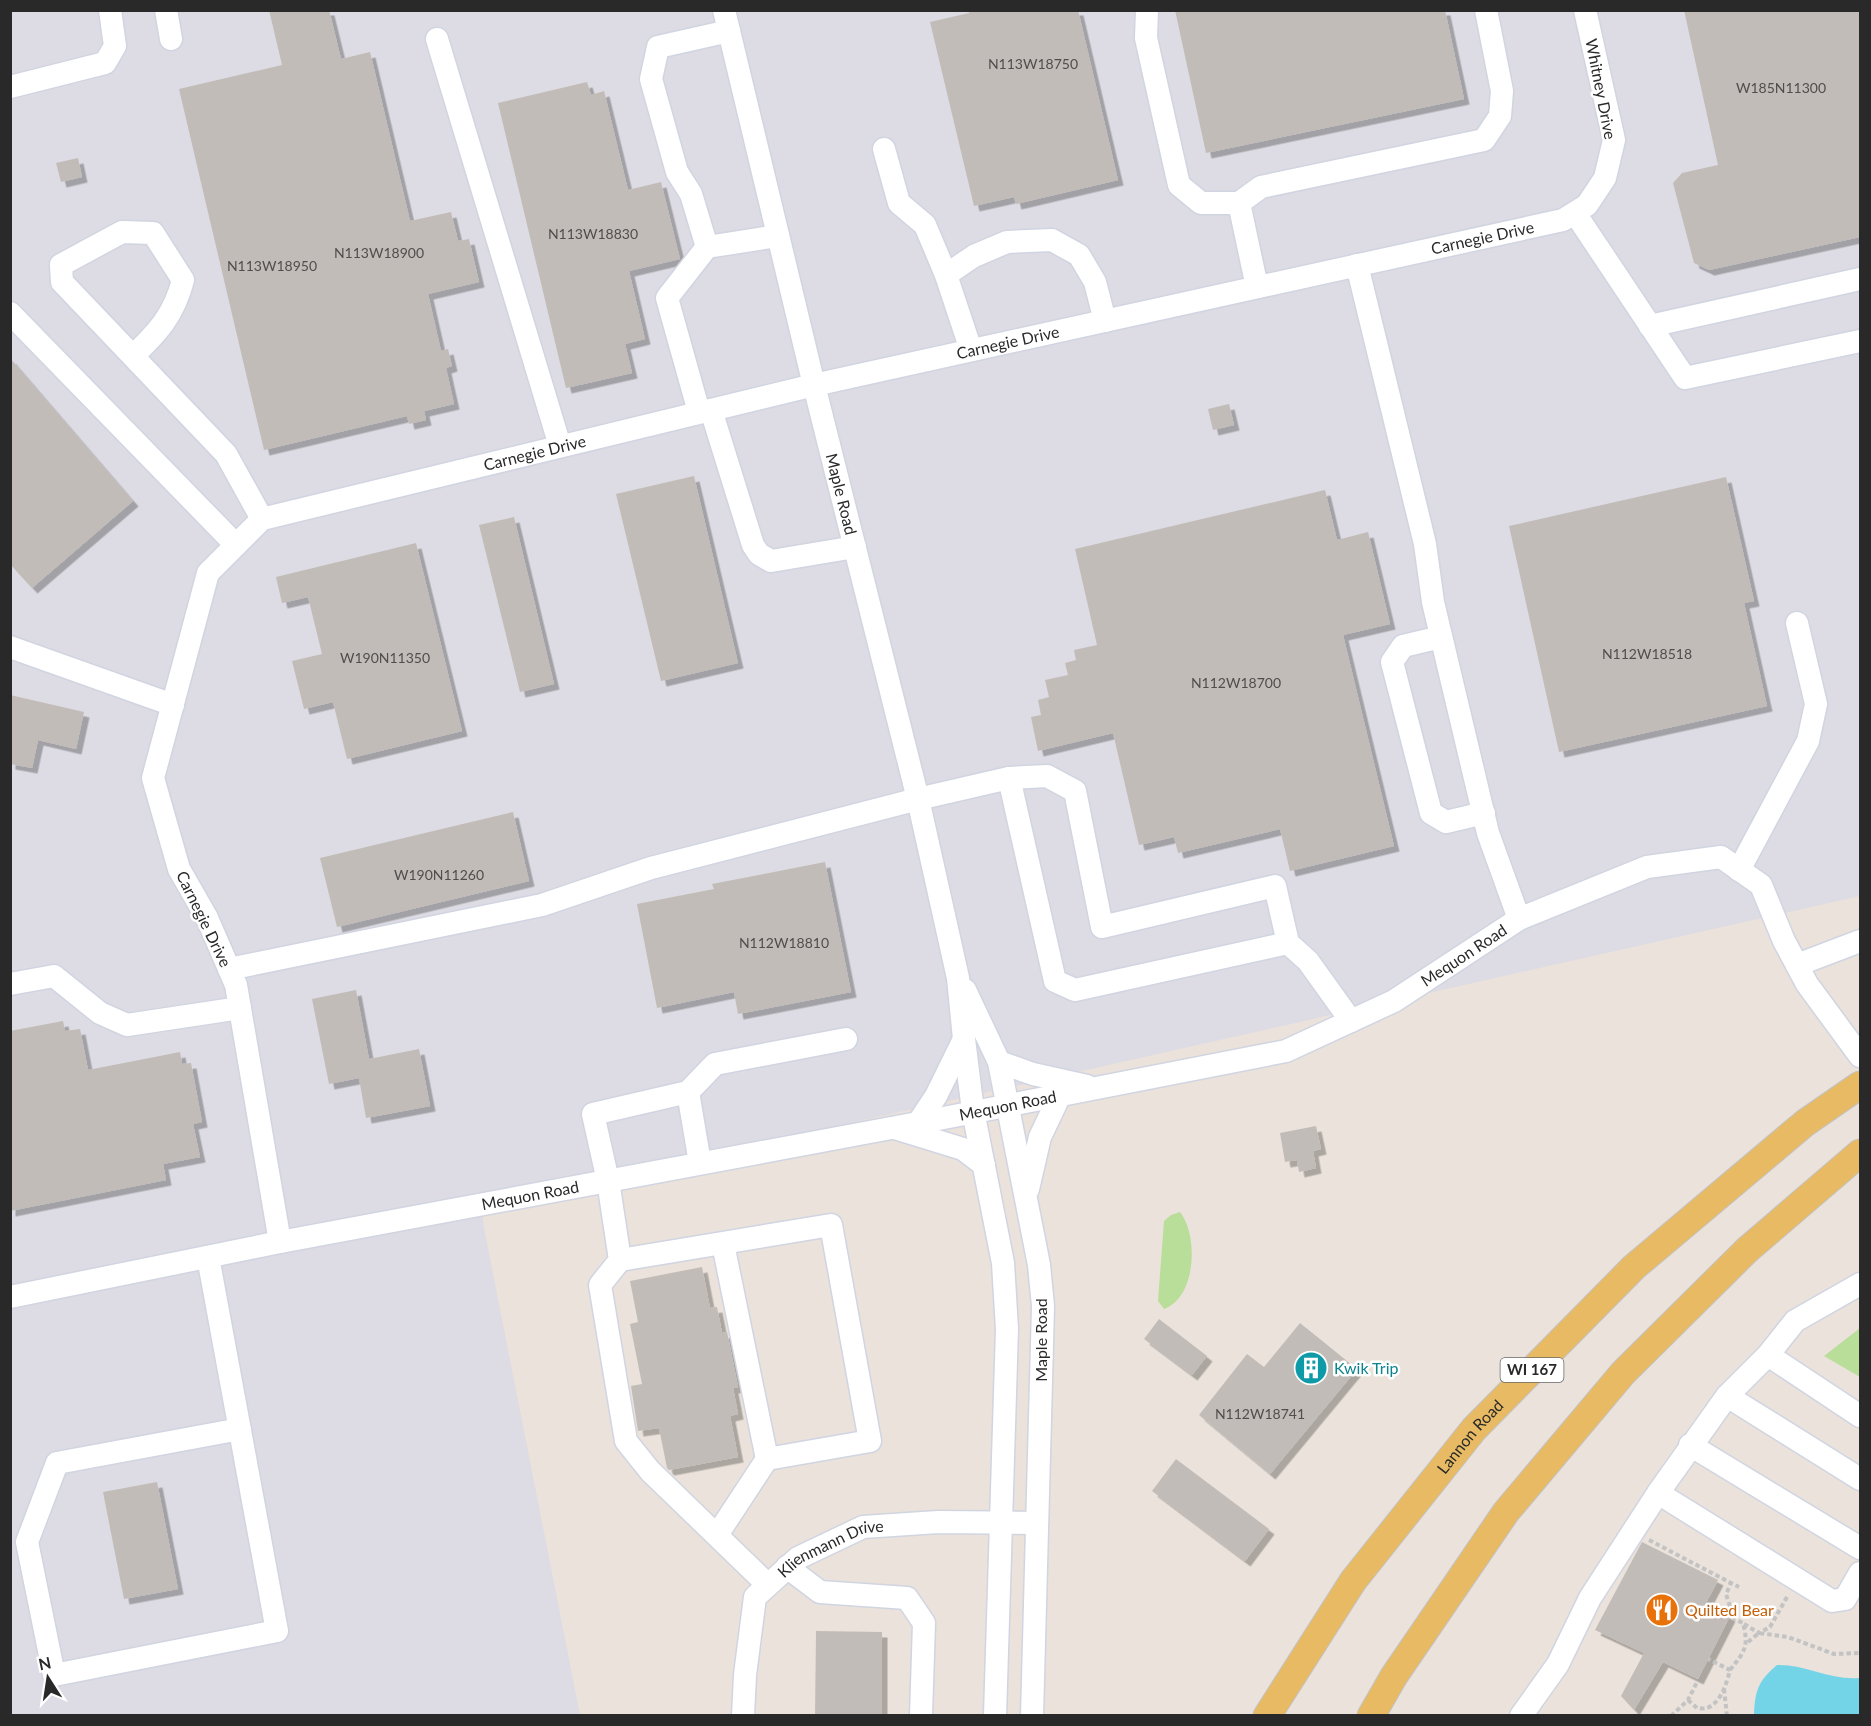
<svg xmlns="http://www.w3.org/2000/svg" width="1871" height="1726" viewBox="0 0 1871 1726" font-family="Lato,sans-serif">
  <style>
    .industrial { fill: #dddbe3 }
    .green { fill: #b9de9a }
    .water { fill: #74d4e7 }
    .building { fill: #c2bcb8; filter: url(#shadow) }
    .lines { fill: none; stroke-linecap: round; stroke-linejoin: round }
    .minor-casing { stroke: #d0d5e1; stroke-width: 25 }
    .major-casing { stroke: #c3c3c3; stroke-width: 29 }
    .path { stroke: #c3c3c3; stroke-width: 4; stroke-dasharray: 4.5 3; stroke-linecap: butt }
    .minor { stroke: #fff; stroke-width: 22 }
    .major { stroke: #e7ba63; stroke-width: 27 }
    .labels { text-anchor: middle; stroke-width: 5; stroke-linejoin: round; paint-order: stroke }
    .number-label { font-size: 14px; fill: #4f4e4d }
    .shield { fill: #fff; stroke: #696969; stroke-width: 1.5 }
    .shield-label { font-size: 15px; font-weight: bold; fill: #292929 }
    .street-label { font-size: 16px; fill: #292929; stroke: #fff }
    .culture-label { font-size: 16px; fill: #0d838f; stroke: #fff; text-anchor: start }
    .food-label { font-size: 16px; fill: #c56008; stroke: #fff; text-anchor: start }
  </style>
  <defs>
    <filter id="shadow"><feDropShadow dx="5.5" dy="5.5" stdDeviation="0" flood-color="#0004"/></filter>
  </defs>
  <rect width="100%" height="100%" fill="#eae2db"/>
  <path class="industrial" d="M 11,11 L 1860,11 L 1860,896 L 824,1129 L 480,1198 L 484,1228 L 580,1715 L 11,1716 Z"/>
  <path class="green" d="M 1180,1212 C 1199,1236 1196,1298 1164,1309 L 1158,1301 L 1164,1221 L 1171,1215 Z
    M 1860,1328 L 1860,1377 L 1824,1356 Z"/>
  <path class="water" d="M 1777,1665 C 1805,1664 1832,1681 1860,1678 L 1860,1715 L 1754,1715 C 1755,1691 1758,1681 1777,1665 Z"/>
  <path class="building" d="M 269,10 L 329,10 L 341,59 L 370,52 L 410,221 L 451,212 L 458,241 L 469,239 L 479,282 L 428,294 L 441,351 L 448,349 L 452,366 L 446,368 L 454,404 L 424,411 L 426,420 L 409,424 L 407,416 L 264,450 L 179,89 L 282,65 Z
    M 969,10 L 1078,10 L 1118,180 L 1016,204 L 1014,197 L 974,206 L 930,22 L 969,13 Z
    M 1175,10 L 1445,10 L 1464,99 L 1206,153 Z
    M 1684,10 L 1860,10 L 1860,237 L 1709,270 L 1694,263 L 1673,183 L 1682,173 L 1718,165 Z
    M 587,82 L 591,95 L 604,91 L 628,190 L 661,182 L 680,259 L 629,271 L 645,339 L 625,344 L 632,373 L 566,388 L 498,103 Z
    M 78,158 L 82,177 L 61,182 L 56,163 Z
    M 10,358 L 133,501 L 32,588 L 10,564 Z
    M 1229,404 L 1234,425 L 1213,430 L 1208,409 Z
    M 694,476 L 738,663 L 661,681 L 616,494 Z
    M 1726,477 L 1754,601 L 1744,603 L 1767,706 L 1559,752 L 1509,526 Z
    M 1325,490 L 1337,540 L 1368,532 L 1390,624 L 1343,635 L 1394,846 L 1290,871 L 1280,829 L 1178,853 L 1174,837 L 1139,845 L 1113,733 L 1038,751 L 1031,717 L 1041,715 L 1038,700 L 1049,697 L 1045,680 L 1068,675 L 1065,663 L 1076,660 L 1074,650 L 1097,645 L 1075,549 Z
    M 514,517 L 554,684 L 520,692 L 479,525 Z
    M 416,543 L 462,731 L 347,759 L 333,702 L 304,709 L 292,661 L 322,654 L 308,597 L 282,603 L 276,577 Z
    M 10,695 L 84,712 L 76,749 L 38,740 L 32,768 L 10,764 Z
    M 513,812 L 529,881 L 337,927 L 320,858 Z
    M 825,862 L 851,992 L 738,1014 L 734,992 L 657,1008 L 637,904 L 714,889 L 712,884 Z
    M 356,990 L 369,1059 L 419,1049 L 430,1106 L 366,1118 L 359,1078 L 329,1084 L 312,999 Z
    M 63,1021 L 65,1031 L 80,1029 L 88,1070 L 180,1052 L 182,1064 L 191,1063 L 202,1122 L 193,1124 L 200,1157 L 163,1164 L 166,1180 L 10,1211 L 10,1031 Z
    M 1316,1126 L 1321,1149 L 1313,1151 L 1316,1168 L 1299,1172 L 1297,1160 L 1285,1162 L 1280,1133 Z
    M 702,1267 L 710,1308 L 717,1307 L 722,1333 L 727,1332 L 738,1387 L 733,1388 L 738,1414 L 730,1416 L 738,1457 L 669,1470 L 667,1468 L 659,1428 L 638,1431 L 631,1386 L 642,1384 L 630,1324 L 638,1322 L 630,1281 Z
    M 1159,1319 L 1207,1356 L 1192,1375 L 1144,1339 Z
    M 1300,1323 L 1357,1369 L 1270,1474 L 1199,1415 L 1247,1354 L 1264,1367 Z
    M 1176,1459 L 1269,1529 L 1245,1561 L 1152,1491 Z
    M 157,1482 L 178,1589 L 124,1599 L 103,1492 Z
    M 1642,1542 L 1718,1580 L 1706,1603 L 1730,1616 L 1698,1679 L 1663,1662 L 1634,1710 L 1621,1696 L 1644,1653 L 1595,1630 Z
    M 816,1631 L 882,1632 L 882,1716 L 815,1716 Z"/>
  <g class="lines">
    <g class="minor-casing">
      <g id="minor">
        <path d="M 166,10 L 171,39"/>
        <path id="s1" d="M 724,10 L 814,385 L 918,799 L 958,978 L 964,1039 L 973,1111 L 1003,1263 L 1007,1329 L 995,1716"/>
        <path d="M 1147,10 L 1146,38 L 1179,185 L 1201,203 L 1239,203 L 1257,287"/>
        <path d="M 437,39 L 560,446"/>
        <path d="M 10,87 L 105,63 L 115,46 L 110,10"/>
        <path d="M 884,149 L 899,203 L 925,225 L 946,275 L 971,350"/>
        <path d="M 1239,203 L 1261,187 L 1484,140 L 1500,116 L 1502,91 L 1486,10"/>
        <path d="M 1575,213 L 1685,378 L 1860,341"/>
        <path d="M 707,247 L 778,236"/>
        <path d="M 1357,265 L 1425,544 L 1433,602 L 1488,833 L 1519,919"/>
        <path d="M 946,275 L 974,256 L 1007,242 L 1052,240 L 1079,255 L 1095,282 L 1105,321"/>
        <path d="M 10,313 L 236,545"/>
        <path d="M 1650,326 L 1860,279"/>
        <path d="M 133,356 C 158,332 174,315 183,280 L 153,233 L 122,232 L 61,265 L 62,282 L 226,454 L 262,519"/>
        <path d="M 711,410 L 753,545 L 759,554 L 771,561 L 855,547"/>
        <path d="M 699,412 L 667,298 L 707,247 L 691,194 L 677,172 L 651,79 L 658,47 L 729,31"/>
        <path d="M 1441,637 L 1403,646 L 1392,662 L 1431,813 L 1446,822 L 1484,813"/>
        <path d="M 10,647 L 173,705"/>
        <path d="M 1009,778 L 1055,981 L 1075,990 L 1288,943 L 1308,961 L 1351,1021"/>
        <path d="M 1739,870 L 1808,741 L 1816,704 L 1797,623"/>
        <path d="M 1797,965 L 1860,941"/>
        <path d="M 229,969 L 542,905 L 651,868 L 918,799 L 1009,778 L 1047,776 L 1075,791 L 1102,927 L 1275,886 L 1288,943"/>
        <path d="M 10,984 L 54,976 L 100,1013 L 127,1025 L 240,1008"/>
        <path d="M 965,990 L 999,1062 L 1039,1265 L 1043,1306 L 1032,1716"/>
        <path d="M 999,1062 L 1033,1074 L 1087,1086"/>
        <path d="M 688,1092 L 715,1064 L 846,1039"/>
        <path d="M 918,1123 L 936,1096 L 964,1039"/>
        <path d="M 898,1129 L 963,1149 L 984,1165"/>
        <path d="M 700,1163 L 688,1092 L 593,1114 L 608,1181 L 620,1260 L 600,1285 L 626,1441 L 650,1471 L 768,1585"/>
        <path d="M 1028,1189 L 1040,1137 L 1060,1095"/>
        <path id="s2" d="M 280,1242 L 236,985 L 207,918 L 179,869 L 153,778 L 208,573 L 262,519 L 814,385 L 1563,220 L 1587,205 L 1605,178 L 1614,140 L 1585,10"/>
        <path d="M 723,1244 L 767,1459"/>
        <path d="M 208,1257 L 277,1631 L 54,1675 L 27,1542 L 57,1463 L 240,1429"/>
        <path d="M 620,1260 L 831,1225 L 870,1441 L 767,1459 L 717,1535"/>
        <path id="s3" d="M 10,1297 L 280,1242 L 918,1123 L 1286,1051 L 1394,1001 L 1519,919 L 1647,867 L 1721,857 L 1761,885 L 1784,941 L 1807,984 L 1860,1056"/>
        <path d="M 1768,1355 L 1860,1416"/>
        <path d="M 1727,1396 L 1860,1479"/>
        <path d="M 1690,1445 L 1860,1548"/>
        <path d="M 1658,1493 L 1832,1601 L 1845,1599 L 1860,1573"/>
        <path d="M 787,1567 L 820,1592 L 907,1598 L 924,1623 L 921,1716"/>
        <path id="s4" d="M 743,1716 L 745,1675 L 755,1597 L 798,1558 L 863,1527 L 938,1522 L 1037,1523"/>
        <path d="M 1521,1716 L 1558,1664 L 1590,1598 L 1658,1493 L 1727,1396 L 1768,1355 L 1795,1321 L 1860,1284"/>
      </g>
    </g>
    <g class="major-casing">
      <g id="major">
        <path id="s5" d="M 1267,1716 L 1353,1581 L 1474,1429 L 1634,1267 L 1805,1123 L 1860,1085"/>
        <path d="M 1371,1716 L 1394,1676 L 1506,1512 L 1623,1373 L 1747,1250 L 1860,1153"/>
      </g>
    </g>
    <path class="path" d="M 1649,1540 L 1731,1583
      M 1744,1624 L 1759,1633 L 1770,1627 L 1787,1597
      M 1748,1642 L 1759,1633 L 1788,1637 L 1834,1654 L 1860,1653
      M 1730,1670 C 1745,1651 1749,1647 1743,1623 L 1734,1619 L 1726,1594 L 1731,1583 L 1739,1587
      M 1724,1689 L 1727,1716
      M 1688,1700 L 1697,1708 C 1700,1708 1704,1709 1707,1708 C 1721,1703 1727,1682 1730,1670 L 1708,1659
      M 1671,1716 L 1688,1700 L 1697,1682"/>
    <use href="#minor" class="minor"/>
    <use href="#major" class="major"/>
  </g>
  <defs>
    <g id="building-disc" transform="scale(1.725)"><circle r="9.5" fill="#0f9aa8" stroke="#fff"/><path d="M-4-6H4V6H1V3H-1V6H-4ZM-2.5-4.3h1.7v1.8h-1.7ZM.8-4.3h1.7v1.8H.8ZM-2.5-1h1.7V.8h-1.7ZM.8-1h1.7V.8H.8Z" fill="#fff"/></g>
    <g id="restaurant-disc" transform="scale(1.725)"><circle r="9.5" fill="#e8710a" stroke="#fff"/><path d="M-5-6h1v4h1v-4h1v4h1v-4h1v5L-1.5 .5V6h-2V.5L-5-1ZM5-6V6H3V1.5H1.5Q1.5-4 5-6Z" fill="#fff"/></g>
  </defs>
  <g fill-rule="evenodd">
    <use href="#building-disc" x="1311" y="1368"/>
    <use href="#restaurant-disc" x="1662" y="1610"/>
  </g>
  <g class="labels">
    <g class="number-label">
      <text x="1033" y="69">N113W18750</text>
      <text x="1781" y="93">W185N11300</text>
      <text x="593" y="239">N113W18830</text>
      <text x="379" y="258">N113W18900</text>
      <text x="272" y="271">N113W18950</text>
      <text x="1647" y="659">N112W18518</text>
      <text x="385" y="663">W190N11350</text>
      <text x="1236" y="688">N112W18700</text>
      <text x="439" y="880">W190N11260</text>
      <text x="784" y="948">N112W18810</text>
      <text x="1260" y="1419">N112W18741</text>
    </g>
    <rect class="shield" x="1500.5" y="1358" width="63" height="24" rx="4.5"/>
    <g class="shield-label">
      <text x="1532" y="1375">WI 167</text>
    </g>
    <g class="street-label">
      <text transform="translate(1601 89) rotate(79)" y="6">Whitney Drive</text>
      <text dy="6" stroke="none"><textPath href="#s2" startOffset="2026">Carnegie Drive</textPath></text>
      <text dy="6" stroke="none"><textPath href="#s2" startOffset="1540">Carnegie Drive</textPath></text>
      <text dy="6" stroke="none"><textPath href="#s2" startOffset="1054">Carnegie Drive</textPath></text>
      <text dy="6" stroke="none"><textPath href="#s1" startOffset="498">Maple Road</textPath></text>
      <text transform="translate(204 919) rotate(64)" y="6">Carnegie Drive</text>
      <text dy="6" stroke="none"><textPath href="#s3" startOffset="1502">Mequon Road</textPath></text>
      <text dy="6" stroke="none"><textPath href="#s3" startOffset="1016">Mequon Road</textPath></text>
      <text dy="6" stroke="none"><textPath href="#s3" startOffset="530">Mequon Road</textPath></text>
      <text transform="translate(1041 1340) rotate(-90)" y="6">Maple Road</text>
      <text dy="6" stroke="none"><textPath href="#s5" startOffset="346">Lannon Road</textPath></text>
      <text dy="6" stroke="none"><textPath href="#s4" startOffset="212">Klienmann Drive</textPath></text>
    </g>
    <g class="culture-label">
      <text x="1334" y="1374">Kwik Trip</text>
    </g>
    <g class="food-label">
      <text x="1685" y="1616">Quilted Bear</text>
    </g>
  </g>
  <rect width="1871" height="1726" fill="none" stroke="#292929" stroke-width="24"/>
  <g transform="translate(48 1678) rotate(348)" stroke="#ffffff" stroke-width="4.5" paint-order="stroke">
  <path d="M0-4.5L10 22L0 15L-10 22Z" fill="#292929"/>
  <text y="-9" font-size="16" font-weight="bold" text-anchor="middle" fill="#292929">N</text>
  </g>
</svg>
